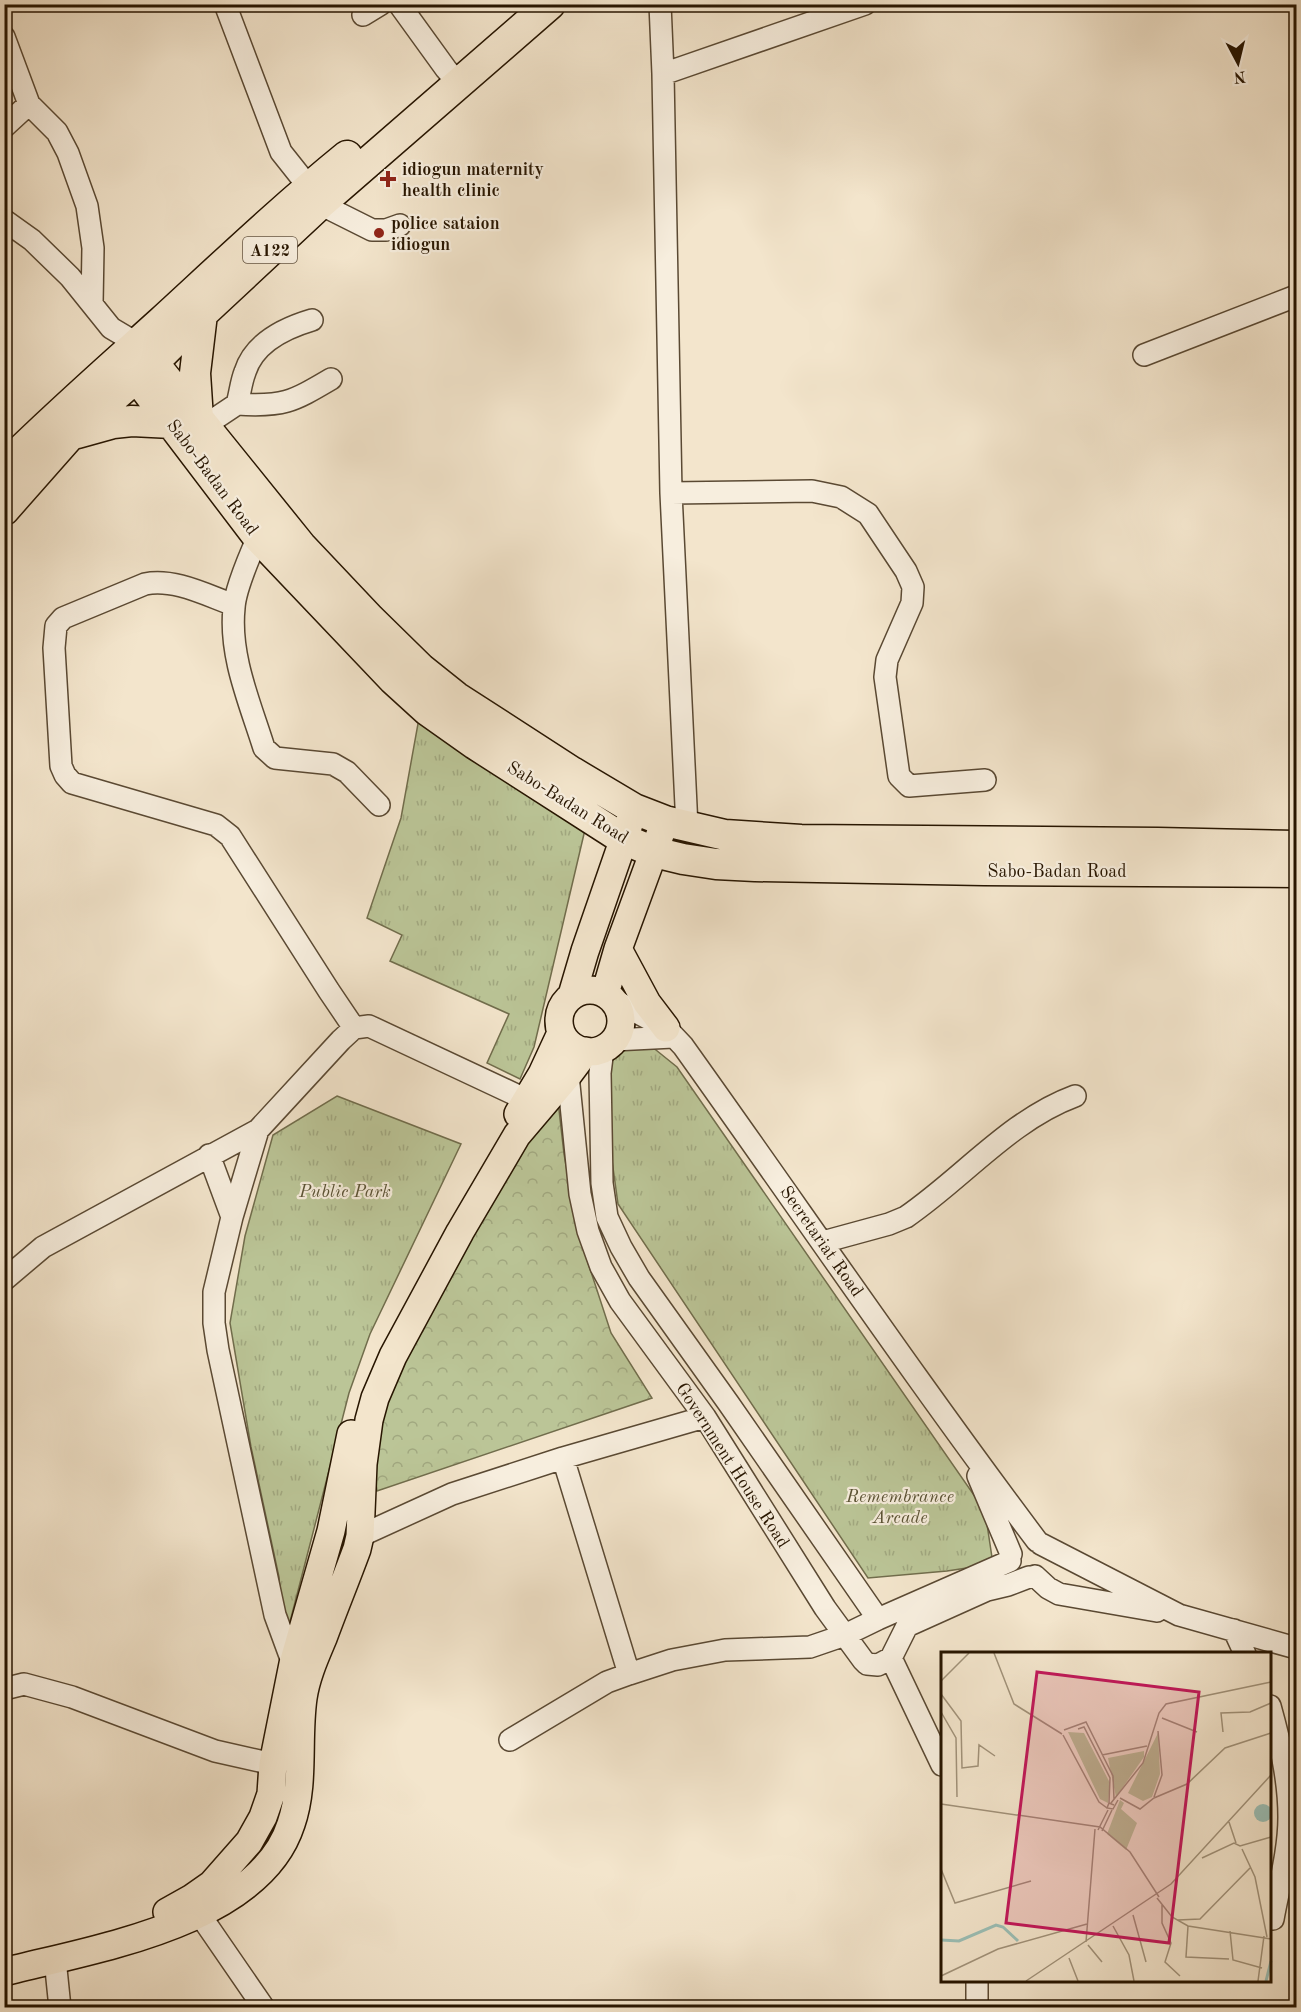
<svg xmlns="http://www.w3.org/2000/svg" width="1301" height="2012" viewBox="0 0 1301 2012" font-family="'Old Standard TT',serif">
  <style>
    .grass { fill: url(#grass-tufts); stroke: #716d4c; stroke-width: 1.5 }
    .forest { fill: url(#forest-crowns); stroke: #716d4c; stroke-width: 1.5 }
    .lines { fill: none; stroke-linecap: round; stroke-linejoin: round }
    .minor-casing { stroke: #5a4933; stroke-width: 24 }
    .major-casing { stroke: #271500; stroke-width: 30 }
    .highway-casing { stroke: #271500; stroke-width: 33 }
    .minor { stroke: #f7eede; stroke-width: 21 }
    .major { stroke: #f3e5cc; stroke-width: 27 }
    .highway { stroke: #f3e5cc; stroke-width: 30 }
    .poi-dot { fill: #8f2418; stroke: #f7eede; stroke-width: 2 }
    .labels { text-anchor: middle; stroke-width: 4.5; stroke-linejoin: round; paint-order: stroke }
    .shield { fill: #f7eede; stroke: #655643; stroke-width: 1.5 }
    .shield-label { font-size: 16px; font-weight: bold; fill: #271500 }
    .poi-label { font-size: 18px; font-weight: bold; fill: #271500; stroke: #f7eede; text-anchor: start }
    .street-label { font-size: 18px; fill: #271500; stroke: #f7eede }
    .park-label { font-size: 18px; font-style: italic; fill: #5b5335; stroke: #f7eede }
    .inset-river { fill: none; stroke: #9bbfb6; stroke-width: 3 }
    .inset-road { fill: none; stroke: #a1927a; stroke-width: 1.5 }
    .view { fill: #c2185b; fill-opacity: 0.15; stroke: #c2185b; stroke-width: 3 }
    .inset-edge { fill: none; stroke: #271500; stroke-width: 3 }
  </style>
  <defs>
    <pattern id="grass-tufts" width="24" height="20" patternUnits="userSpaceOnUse" patternTransform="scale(1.5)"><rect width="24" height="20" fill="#bbc597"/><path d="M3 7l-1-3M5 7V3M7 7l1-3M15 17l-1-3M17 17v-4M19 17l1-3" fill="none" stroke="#a1a880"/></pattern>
    <pattern id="forest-crowns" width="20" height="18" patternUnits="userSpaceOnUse" patternTransform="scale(1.5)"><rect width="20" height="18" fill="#bbc597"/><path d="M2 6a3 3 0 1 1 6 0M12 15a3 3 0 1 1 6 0" fill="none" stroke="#a1a880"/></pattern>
  </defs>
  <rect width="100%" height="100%" fill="#f3e5cc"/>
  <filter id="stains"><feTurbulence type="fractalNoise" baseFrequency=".00333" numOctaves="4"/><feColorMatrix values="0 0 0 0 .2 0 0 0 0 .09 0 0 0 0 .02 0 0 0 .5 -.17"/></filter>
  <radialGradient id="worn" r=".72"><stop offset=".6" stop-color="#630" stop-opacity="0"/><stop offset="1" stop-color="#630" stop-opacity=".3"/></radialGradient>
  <path class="grass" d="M 423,696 L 591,804 L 534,1047 L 520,1079 L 487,1063 L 509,1014 L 390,961 L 402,935 L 367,918 L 401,818 Z
    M 651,1046 L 677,1067 L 985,1511 L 993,1564 L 947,1571 L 868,1578 L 618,1204 L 602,1088 L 617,1047 Z
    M 337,1096 L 461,1144 L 370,1334 L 349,1393 L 284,1645 L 279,1577 L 251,1447 L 230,1323 L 245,1236 L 273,1135 Z"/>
  <path class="forest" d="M 558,1101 L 564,1154 L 578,1232 L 611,1333 L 652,1398 L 377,1491 L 370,1444 L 409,1334 L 515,1140 Z"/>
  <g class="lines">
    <g class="minor-casing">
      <path id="minor" d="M 225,4 L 281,152 L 308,186
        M 399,4 L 446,69 L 458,83
        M 660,4 L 663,74 L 671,493 L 687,827
        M 363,15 L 381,4
        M 4,37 L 29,104 L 57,132 L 68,153 L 87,206 L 93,248 L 92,304
        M 663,74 L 865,4
        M 4,127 L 29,104
        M 320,204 L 372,230 L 386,230 L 400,225
        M 4,220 L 32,240 L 70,277 L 111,328 L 138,344
        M 1144,355 L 1296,296
        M 237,404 C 283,407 292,402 331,379
        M 204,426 L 237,404 C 240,394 241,382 245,372 C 254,343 285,328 312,320
        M 671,493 L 812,491 L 841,497 L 868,514 L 906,571 L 913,587 L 912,603 L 887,660 L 885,677 L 899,776 L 909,786 L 985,780
        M 258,537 C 250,555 235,589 234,608 C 229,656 250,703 264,748 L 275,758 L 333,764 L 347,772 L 379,805
        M 234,605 C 206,595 174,578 145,584 L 63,618 L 56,626 L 54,648 L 61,766 L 65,775 L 72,783 L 216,825 L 230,836 L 329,991 L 354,1028
        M 612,999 L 666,1028 L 683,1046 C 801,1211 915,1379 1037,1541
        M 614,1040 L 673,1037
        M 603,1049 L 600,1073 L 602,1183 L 607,1217 L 621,1247 L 639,1278 L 729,1404 L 878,1619 L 1010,1561
        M 568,1075 L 580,1194 L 588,1231 L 601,1267 L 620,1301 L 705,1417 L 825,1608 L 863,1660 L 867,1664 L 878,1665 L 891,1658 L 907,1626 L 987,1590 L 1008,1585 L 1029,1577
        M 258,1130 L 232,1217 L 214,1292 L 214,1323 L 218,1350 L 275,1615 L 293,1664
        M 209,1155 L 232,1217
        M 823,1242 L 889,1224 L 906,1217 C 963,1178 1010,1120 1075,1096
        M 4,1280 L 43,1247 L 258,1130 L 341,1040 L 354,1028 L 369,1026 L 527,1100
        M 563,1458 L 629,1674
        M 978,1476 L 1011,1554
        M 360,1536 L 452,1494 L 563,1458 L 705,1417
        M 1041,1544 L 1179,1615 L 1296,1648
        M 1035,1576 L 1048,1588 L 1059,1594 L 1157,1611
        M 1234,1630 L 1245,1654
        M 891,1658 L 942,1765
        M 4,1689 L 24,1684 L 72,1697 L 215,1751 L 273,1764
        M 1270,1706 C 1280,1742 1289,1779 1289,1817 C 1289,1851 1279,1886 1273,1919
        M 510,1740 L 607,1682 L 629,1674 L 672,1660 L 725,1650 L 810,1647 L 845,1635 L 878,1619
        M 200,1915 L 264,2008
        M 55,1959 L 60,2008
        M 977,1980 L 977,2008"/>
    </g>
    <g class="major-casing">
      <path id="major" d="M 618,949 L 647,1003 L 666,1028
        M559 1021a31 31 0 1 1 62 0a31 31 0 1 1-62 0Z
        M 605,994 L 618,949 L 665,821
        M 572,995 L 585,951 L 631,818
        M 518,1114 L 542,1074 L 561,1033
        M 167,1912 L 192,1898 L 212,1884 L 249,1842 L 263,1817 L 271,1794 L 273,1764 L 293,1664 L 331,1531 L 351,1434
        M 4,1972 C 92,1949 259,1924 291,1824 C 305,1784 297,1740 303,1698 C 306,1677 315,1657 323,1638 C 334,1608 346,1579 357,1549 L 360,1536 L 363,1464 L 369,1420 L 375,1398 L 393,1356 L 460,1232 L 517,1135 L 568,1075 L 586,1051"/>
    </g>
    <g class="highway-casing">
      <path id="highway" d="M 138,344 L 301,546 L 370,619 L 421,669 L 456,697 L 572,772 L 634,809 L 665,821 L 725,835 L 801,840 L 1158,843 L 1296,846
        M 122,358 L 258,537 L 393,679 L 427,710 L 475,744 L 623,839 L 654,852 L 683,859 L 716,864 L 755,866 L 984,870 L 1296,872
        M 198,419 L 195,373 L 202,314
        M 77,433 L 113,423 L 132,421 L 172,423
        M 4,467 C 55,416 109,369 162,321 C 223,265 283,208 347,156
        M 4,510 L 71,434 L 154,362 L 202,314 L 320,204 L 550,4"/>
    </g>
    <use href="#minor" class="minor"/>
    <use href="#major" class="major"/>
    <use href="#highway" class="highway"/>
  </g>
  <g class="poi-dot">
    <path d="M385 170h6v6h6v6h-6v6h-6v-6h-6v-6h6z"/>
    <circle cx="379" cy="233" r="6"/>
  </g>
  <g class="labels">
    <rect class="shield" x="243" y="237" width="54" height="26" rx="4.5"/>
    <g class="shield-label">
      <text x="270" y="256">A122</text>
    </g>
    <g class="poi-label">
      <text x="402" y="175">idiogun maternity<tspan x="402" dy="21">health clinic</tspan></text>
      <text x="391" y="229">police sataion<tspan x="391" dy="21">idiogun</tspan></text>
    </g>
    <g class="street-label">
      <text transform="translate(213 477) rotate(53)" y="6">Sabo-Badan Road</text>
      <text transform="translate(568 802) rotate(32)" y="6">Sabo-Badan Road</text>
      <text x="1057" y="877">Sabo-Badan Road</text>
      <text transform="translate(822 1241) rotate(55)" y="6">Secretariat Road</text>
      <text transform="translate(733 1465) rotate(57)" y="6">Government House Road</text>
    </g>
    <g class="park-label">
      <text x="345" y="1197">Public Park</text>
      <text x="900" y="1502">Remembrance<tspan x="900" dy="21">Arcade</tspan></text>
    </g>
  </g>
  <g transform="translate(941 1652)">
    <rect width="330" height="330" fill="#f3e5cc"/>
    <path d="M 127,80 L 143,81 L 169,131 L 167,151 L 159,147 ZM 217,81 L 219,122 L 211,145 L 202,149 L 187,141 ZM 179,148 L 183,151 L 180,157 L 196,171 L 185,198 L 166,182 Z" fill="#bbc597"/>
    <path d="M 203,99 L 203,105 L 175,145 L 167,106 Z" fill="#bbc597"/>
    <path d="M313 161a9 9 0 1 1 18 0a9 9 0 1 1-18 0Z" fill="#9bbfb6"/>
    <path class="inset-river" d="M 0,288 L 18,289 L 55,273 L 62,275 L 77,289M 325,329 L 330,309"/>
    <path class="inset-road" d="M 53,1 L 73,52 L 121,82M 0,29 L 28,1M 0,42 L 20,69 L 21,116 L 37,114 L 38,93 L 54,104M 0,60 L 15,86 L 16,145M 221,66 L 256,80M 137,77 L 143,75 L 169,126 L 168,151M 123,78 L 145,70 L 172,124 L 173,147M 282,80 L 280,61 L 309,60 L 330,51M 122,83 L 158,150 L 166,156M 161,103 L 206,94M 213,145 L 221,123 L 217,79M 179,146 L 199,157 L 213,146 L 246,132 L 284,96 L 330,81M 170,151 L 202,111 L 218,61 L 225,52 L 330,30M 0,152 L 159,175 L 189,200 L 218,245M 173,153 L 168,151 L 166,156 L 172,157 L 177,148M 288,170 L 295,191M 157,178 L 167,158M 161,179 L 171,158M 301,197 L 314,225 L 326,285M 261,206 L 293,191 L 299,194 L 330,185M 0,217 L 14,251 L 90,229M 216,246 L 231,265 L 247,274 L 330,287M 221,253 L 221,271 L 230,291 L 224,310 L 239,324M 192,263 L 205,310M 237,268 L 259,267 L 309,216M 172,274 L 188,303 L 193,329M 247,274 L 245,305 L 288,307M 289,279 L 292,308 L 321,316M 145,290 L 154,177M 147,293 L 161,310M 128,306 L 137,329M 0,324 L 57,297 L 146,272M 85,329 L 230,232 L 330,123M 317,329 L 323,284"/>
    <path class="view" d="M 96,20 L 258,40 L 228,291 L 65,271 Z"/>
    <rect width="330" height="330" class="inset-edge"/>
  </g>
  <rect width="1301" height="2012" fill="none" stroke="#f3e5cc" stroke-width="24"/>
  <rect x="6" y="6" width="1289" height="2000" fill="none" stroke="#271500" stroke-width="3"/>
  <rect x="12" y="12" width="1277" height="1988" fill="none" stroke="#271500" stroke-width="1.5"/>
  <g transform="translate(1238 63) rotate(173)" stroke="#f7eede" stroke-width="4.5" paint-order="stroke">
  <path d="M0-4.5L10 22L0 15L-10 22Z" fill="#271500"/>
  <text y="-9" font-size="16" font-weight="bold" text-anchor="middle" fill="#271500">N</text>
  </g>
  <rect width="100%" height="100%" filter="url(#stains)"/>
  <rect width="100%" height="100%" fill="url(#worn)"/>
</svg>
